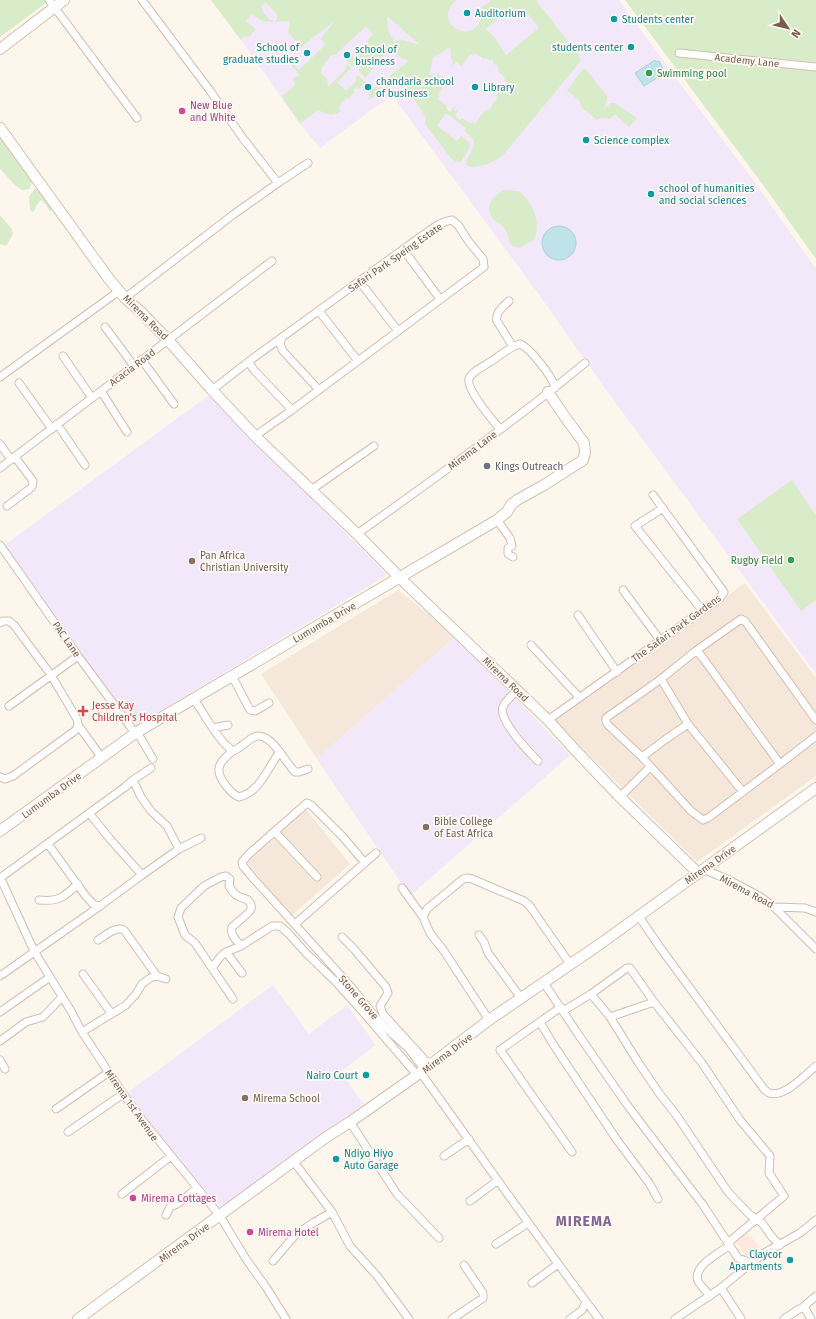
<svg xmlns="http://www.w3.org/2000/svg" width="816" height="1319" viewBox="0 0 816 1319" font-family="'Fira Sans',sans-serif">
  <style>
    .residential { fill: #f5e8da }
    .commercial { fill: #fde8e0 }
    .education { fill: #f3e8fa }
    .green { fill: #d8ecc9; fill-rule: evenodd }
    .water { fill: #bfe3e8; stroke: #a5d3da }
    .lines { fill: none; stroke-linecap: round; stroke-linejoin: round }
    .street-casing { stroke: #d1beb0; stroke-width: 9 }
    .secondary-casing { stroke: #d6c0b0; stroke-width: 12 }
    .street { stroke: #fff; stroke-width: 7 }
    .secondary { stroke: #fff; stroke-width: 10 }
    .culture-dot { fill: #0f9aa8; stroke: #fffaf3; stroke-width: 1.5 }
    .leisure-dot { fill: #2e9e5b; stroke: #fffaf3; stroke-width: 1.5 }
    .hotel-dot { fill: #d1479c; stroke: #fffaf3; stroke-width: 1.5 }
    .worship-dot { fill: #6b7280; stroke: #fffaf3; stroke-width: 1.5 }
    .education-dot { fill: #8d6e63; stroke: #fffaf3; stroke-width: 1.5 }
    .health-dot { fill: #e0444e; stroke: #fffaf3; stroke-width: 1.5 }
    .labels { text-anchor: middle; stroke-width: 3.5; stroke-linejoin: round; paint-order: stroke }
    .culture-label { font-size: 10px; fill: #0d838f; stroke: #fffaf3; text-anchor: start }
    .street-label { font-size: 10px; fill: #7a5c4d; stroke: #fffaf3 }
    .leisure-label { font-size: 10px; fill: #27864d; stroke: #fffaf3; text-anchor: start }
    .hotel-label { font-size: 10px; fill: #b23c85; stroke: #fffaf3; text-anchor: start }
    .worship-label { font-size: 10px; fill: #5b616d; stroke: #fffaf3; text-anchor: start }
    .education-label { font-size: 10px; fill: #785e54; stroke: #fffaf3; text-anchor: start }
    .health-label { font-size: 10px; fill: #be3a42; stroke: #fffaf3; text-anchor: start }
    .district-label { font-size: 14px; font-weight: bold; letter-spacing: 1px; fill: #846695; stroke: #fffaf3 }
  </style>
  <rect width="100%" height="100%" fill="#fdf6ec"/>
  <path class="residential" d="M 745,583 L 816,678 L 816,776 L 697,862 L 554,720 Z
    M 398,590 L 456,636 L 317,759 L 261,674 Z
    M 304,807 L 350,864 L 291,916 L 245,860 Z"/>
  <path class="commercial" d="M 747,1232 L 759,1247 L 746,1256 L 735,1241 Z"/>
  <path class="education" d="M 211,0 L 619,0 L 681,85 L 751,177 L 816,269 L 816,674 L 609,394 L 540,296 L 392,95 L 320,148 L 300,124 L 241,40 Z
    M 209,395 L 387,575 L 132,728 L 2,547 Z
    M 456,636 L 570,755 L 410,896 L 317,759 Z
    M 273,985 L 309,1034 L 347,1005 L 376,1045 L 340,1072 L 364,1104 L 221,1208 L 175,1156 L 127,1093 Z"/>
  <path class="green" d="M 0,0 L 50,0 L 0,37 Z
    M 211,0 L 457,0 C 433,17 463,44 478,25 C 482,19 482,13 481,7 L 487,4 L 491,0 L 536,0 L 580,57 L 580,62 L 504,154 C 494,163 482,167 469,167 L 466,164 C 468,154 474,152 474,140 L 464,131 L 466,128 L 446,113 L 437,126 L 457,141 L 461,136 L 469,142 L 470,147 L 461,162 C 457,163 453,160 450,157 L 425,124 L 426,118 L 424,114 L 407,90 L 407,86 L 409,77 C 394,83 381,96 367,100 L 370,97 L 368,94 L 375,87 L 409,61 L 388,52 L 377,63 L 375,61 L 371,65 L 374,68 L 365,78 L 358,70 L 361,67 L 358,64 L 352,66 L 346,60 L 362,52 L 370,37 L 373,34 L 366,26 L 335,55 L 331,55 L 322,67 L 321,73 L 327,79 L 328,87 L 345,70 L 347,64 L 351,68 L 337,82 L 346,91 L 357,80 L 355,78 L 358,75 L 365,82 L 359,89 L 357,87 L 353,90 L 355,92 L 348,99 L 346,98 L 341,103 L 342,104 L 338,108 L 341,111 C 331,117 328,115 318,110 L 300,124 L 281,95 L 284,95 L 296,84 L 292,79 L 300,75 L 290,64 L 291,62 L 299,70 L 326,44 L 320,39 L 335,21 L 311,39 L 300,49 L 300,39 L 296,41 L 288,32 L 290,21 L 275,22 L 277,19 L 277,15 L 266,2 L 261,6 L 263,12 L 270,20 L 274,20 L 273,22 L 262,21 L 252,14 L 246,21 L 256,29 L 252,33 L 250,37 L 248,36 L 243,37 L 241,40 ZM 523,8 L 539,28 L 506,55 L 495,38 L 486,29 L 511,9 L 515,14 ZM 387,16 L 420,45 L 403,40 L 394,41 L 388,31 ZM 450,47 L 451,58 L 453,60 L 452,66 L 456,62 L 461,66 L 471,54 L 473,55 L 475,53 L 484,59 L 485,58 L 491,61 L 492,59 L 494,65 L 496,64 L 498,67 L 497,68 L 499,69 L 498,71 L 505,78 L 504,80 L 507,82 L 496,96 L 497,97 L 496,99 L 497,100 L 494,102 L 490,110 L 488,109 L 486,111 L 485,110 L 475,124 L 472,122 L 471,124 L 462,118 L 460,120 L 455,116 L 458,110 L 456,111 L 454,110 L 456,107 L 454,106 L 450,112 L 446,108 L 447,106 L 438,99 L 440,96 L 438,95 L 447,82 L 443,79 L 445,76 L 439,77 L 439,74 L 429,75 L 433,58 Z
    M 625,0 L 816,0 L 816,259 L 758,178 Z
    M 583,69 L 586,69 L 607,96 L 607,99 L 604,109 L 611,103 L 615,103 L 637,118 L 629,127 L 615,114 L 610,119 L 602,118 L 597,120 L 581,107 L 580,101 L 567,91 L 578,75 Z
    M 0,135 L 33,180 L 29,189 L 22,190 L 15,185 L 0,169 Z
    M 35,188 L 39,188 L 54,209 L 50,211 L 43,201 L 41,200 L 36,206 L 35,210 L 32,212 L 30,210 L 29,197 Z
    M 505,190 L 519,191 C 534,205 540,218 535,239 L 520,248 C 503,245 512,237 504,228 C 501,223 495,222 492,218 C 484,205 494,195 505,190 Z
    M 0,215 L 12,229 L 13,234 L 6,246 L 0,244 Z
    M 792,480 L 816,515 L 816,600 L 801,611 L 737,519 Z"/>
  <path class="water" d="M 655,60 L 656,62 L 659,61 L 663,69 L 661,71 L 663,74 L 644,86 L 635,73 Z
    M542 243a17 17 0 1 1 34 0a17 17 0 1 1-34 0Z"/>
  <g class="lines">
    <g class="street-casing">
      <path id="street" d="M 49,0 L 137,118
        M 679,53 L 816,67
        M 278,183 L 308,163
        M 403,249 L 440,299
        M 360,282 L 398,331
        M 125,298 L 234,214 L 278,183 L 242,137 L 211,92 L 142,0
        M 509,301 C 503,307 495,312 497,321 L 513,347
        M 319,311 L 358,361
        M 105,327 L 134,366
        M 282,337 L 280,344 L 283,351 L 319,390
        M 63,356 L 92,398
        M 142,360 L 174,404
        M 249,362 L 253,369 L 292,410
        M 0,377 L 119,291
        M 19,383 L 52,429
        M 212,390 L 252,359 L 423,235 C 432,229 441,221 452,220 L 458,225 L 469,242 L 483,259 L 484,267 L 292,410 L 255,436
        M 101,391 L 127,432
        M 57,424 L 85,465
        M 500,429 C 493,421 466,389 469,379 C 471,372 484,366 490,362 C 500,356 509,347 520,344 C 530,348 553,377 555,388
        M 0,444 L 11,460
        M 0,468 L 272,261
        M 311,490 L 374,446
        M 7,506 L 32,487 L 33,481 L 15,457
        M 663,508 L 635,526 L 702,610
        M 497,520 L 510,538 L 512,546 L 508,548 L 508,554 L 513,557
        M 357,534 C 434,479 512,423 585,363
        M 0,545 L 78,656 L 135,733
        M 623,590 L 660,640
        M 578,615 L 617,672
        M 0,623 L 3,621 L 9,621 L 14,625 L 51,675 L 77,719 L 78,725 L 76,730 L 13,776 L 5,779 L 0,777
        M 531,645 L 579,697
        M 697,650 L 780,764 L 816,736
        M 232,676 L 250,710 L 255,711 L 269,703
        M 661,679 L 688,724 L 743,792
        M 517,690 C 513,695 505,701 503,707 C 498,720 529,752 538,761
        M 193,698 C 204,713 218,741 233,751 C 241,748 246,741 254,737 C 270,730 285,762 295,772 L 299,772 L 308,769
        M 9,706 L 78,656
        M 548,720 L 720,598 L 724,592 L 653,495
        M 78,725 L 102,758
        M 213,728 L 228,725
        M 137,732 L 153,759
        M 233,751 C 228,755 219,762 219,769 C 218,778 231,794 239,797 C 260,792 267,769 279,753
        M 642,757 L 666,739 L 688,724
        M 780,764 L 708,818 L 703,820 L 691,811 L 642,757 L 608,725 L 606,721 L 606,718 L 661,679 L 697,650 L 741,619 L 745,621 L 816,720
        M 133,780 L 141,797 L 151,811 L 167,826 L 179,849
        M 620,797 L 650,767
        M 89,813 L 110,839 L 142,875 L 179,849 L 201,838
        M 275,832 L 317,877
        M 48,844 L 85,895 L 93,904 L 100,906
        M 365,863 L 343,837 L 311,805 L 307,803 L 249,854 L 242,862 L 243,866 L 253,878 L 353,989 L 372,1013 L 389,1031 L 409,1049 L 424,1069
        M 703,869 L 729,880 L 759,896 L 774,907 L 805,908 L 816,912
        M 0,877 L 34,951 L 71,1011 L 82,1032 L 123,1094 L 143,1121 L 220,1216 L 246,1259 L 266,1287 L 286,1319
        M 0,878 L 125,787 L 133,780 L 151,768
        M 402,888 L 423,917
        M 39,900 C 59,902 64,897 78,884
        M 774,907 L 816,949
        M 638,915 L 659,946 L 764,1089 C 765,1090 767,1092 769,1093 C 784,1098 805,1075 816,1066
        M 295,924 L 376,853
        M 479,935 L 484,942 L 488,953 L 521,998
        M 342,937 L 354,949 L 386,987 L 388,993 L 380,1006 L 383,1014 L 425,1060 L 431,1064
        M 98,940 C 105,936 115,926 124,930 L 157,976
        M 226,952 L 242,973
        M 212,968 L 221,956 L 226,952 L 241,946 L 269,928 L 272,926 L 280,926 L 288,933 L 306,953 L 336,982 L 363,1012 L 417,1075
        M 83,974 L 111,1013
        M 0,976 L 100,906 L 142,875
        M 544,983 L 578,1034 L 628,1106 L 703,1205 L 738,1258 L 751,1263
        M 591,994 L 627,968 L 630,968 L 654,1002 L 702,1063 L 740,1120 L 770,1156 L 769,1173 L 784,1196 L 729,1242
        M 233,999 L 195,943 L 185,935 L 178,917 L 181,908 L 204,886 L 221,877 L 226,876 L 230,879 L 229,886 C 237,898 236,895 248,900 C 250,902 252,905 251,909 C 250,913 236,923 232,927 C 230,935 236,940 241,946
        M 561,1007 L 500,1050 L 572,1152
        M 563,1011 L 591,994 L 610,1017 L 638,1062 L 659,1093 L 677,1116 L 728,1192 L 750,1215 L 762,1223 L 772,1237 L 780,1245
        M 0,1012 L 50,977
        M 610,1017 L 654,1002
        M 489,1020 L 444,951 L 430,933 L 423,917 L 427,909 L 463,879 L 467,878 L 472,879 L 524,901 L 529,905 L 570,964
        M 540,1022 L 553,1044 L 617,1140 L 649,1183 L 658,1199
        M 82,1032 L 126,1005 L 136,994 L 142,984 L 150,978 L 157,976 L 166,979
        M 0,1041 L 26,1022 L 43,1017 L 62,997
        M 0,1060 L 5,1069
        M 421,1073 C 480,1155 538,1238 599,1319
        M 56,1109 L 109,1072
        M 350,1122 L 397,1194 L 439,1238
        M 68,1132 L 123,1094
        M 444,1156 L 469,1139
        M 294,1162 L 332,1212 L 350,1246 L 378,1277 L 409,1319
        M 122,1194 L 171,1156
        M 470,1201 L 497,1181
        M 166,1215 L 170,1207 L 177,1204 L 197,1188
        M 496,1244 L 528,1223
        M 273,1261 L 296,1234 L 313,1223 L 332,1212
        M 532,1283 L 558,1264
        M 721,1288 L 741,1319
        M 710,1296 C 706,1291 701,1286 698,1281 C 692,1266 721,1252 730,1245
        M 802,1308 L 816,1296
        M 452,1319 L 483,1298 L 483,1293 L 464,1265
        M 570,1319 L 582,1310 L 586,1302
        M 675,1319 L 721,1288 L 751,1263 L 766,1252 L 800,1233 L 816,1220
        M 784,1319 L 799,1309 L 802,1308 L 806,1310 L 811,1319"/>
    </g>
    <g class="secondary-casing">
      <path id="secondary" d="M 0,49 L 64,0
        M 0,128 L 109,279 L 125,298 L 140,311 L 168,340 L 212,390 L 255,436 L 357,534 L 400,578 L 548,720 L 576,751 L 620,797 L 697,872
        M 0,831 L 137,732 L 497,520 L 507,512 L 511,505 L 517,500 L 544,485 L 580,462 L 583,460 L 585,453 L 584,443 L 565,417 L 548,392
        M 78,1319 L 325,1138 L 350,1122 L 417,1075 L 489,1020 L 600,944 L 816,788"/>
    </g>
    <use href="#street" class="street"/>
    <use href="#secondary" class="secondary"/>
  </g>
  <g class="culture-dot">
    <circle cx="467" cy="13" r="4"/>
    <circle cx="614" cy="19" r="4"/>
    <circle cx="631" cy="47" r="4"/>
    <circle cx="307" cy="53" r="4"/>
    <circle cx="347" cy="55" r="4"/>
    <circle cx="368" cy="87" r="4"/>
    <circle cx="475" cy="87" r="4"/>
    <circle cx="586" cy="140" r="4"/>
    <circle cx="651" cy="194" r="4"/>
    <circle cx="366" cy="1075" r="4"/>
    <circle cx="336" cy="1159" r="4"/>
    <circle cx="790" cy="1260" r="4"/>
  </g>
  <g class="leisure-dot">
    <circle cx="649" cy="73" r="4"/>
    <circle cx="791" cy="560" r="4"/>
  </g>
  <g class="hotel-dot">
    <circle cx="182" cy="111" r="4"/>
    <circle cx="133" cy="1198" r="4"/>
    <circle cx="250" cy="1232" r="4"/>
  </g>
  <circle class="worship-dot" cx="487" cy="466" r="4"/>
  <g class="education-dot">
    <circle cx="192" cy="561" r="4"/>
    <circle cx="426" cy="827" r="4"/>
    <circle cx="245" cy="1098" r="4"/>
  </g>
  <path class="health-dot" d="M81 705h4v4h4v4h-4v4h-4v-4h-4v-4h4z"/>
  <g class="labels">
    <g class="culture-label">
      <text x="475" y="17">Auditorium</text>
      <text x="622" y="23">Students center</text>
      <text x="299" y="51" text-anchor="end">School of<tspan x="299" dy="12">graduate studies</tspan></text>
      <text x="623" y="51" text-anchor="end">students center</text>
      <text x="355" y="53">school of<tspan x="355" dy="12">business</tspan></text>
      <text x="376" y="85">chandaria school<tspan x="376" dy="12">of business</tspan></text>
      <text x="483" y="91">Library</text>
      <text x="594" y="144">Science complex</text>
      <text x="659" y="192">school of humanities<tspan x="659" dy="12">and social sciences</tspan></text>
      <text x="358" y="1079" text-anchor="end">Nairo Court</text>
      <text x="344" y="1157">Ndiyo Hiyo<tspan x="344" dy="12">Auto Garage</tspan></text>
      <text x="782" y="1258" text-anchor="end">Claycor<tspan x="782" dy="12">Apartments</tspan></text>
    </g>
    <g class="street-label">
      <text transform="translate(747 60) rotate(6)" y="4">Academy Lane</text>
      <text transform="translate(395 257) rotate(-35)" y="4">Safari Park Speing Estate</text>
      <text transform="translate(146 317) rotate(45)" y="4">Mirema Road</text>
      <text transform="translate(132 367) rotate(-37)" y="4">Acacia Road</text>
      <text transform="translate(472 450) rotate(-37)" y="4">Mirema Lane</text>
      <text transform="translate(324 622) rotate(-30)" y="4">Lumumba Drive</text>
      <text transform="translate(676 628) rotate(-36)" y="4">The Safari Park Gardens</text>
      <text transform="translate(67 639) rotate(55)" y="4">PAC Lane</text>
      <text transform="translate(506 679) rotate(44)" y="4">Mirema Road</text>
      <text transform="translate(51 795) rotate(-36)" y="4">Lumumba Drive</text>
      <text transform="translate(710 864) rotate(-35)" y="4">Mirema Drive</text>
      <text transform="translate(747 891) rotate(28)" y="4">Mirema Road</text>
      <text transform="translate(359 997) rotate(49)" y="4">Stone Grove</text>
      <text transform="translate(447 1053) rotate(-37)" y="4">Mirema Drive</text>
      <text transform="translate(132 1105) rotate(55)" y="4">Mirema 1st Avenue</text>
      <text transform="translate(184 1242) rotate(-36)" y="4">Mirema Drive</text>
    </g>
    <g class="leisure-label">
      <text x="657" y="77">Swimming pool</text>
      <text x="783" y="564" text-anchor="end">Rugby Field</text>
    </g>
    <g class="hotel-label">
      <text x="190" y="109">New Blue<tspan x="190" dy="12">and White</tspan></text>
      <text x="141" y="1202">Mirema Cottages</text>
      <text x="258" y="1236">Mirema Hotel</text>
    </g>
    <g class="worship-label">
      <text x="495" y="470">Kings Outreach</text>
    </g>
    <g class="education-label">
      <text x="200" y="559">Pan Africa<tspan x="200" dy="12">Christian University</tspan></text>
      <text x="434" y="825">Bible College<tspan x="434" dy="12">of East Africa</tspan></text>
      <text x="253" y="1102">Mirema School</text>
    </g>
    <g class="health-label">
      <text x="92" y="709">Jesse Kay<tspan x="92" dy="12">Children's Hospital</tspan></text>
    </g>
    <g class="district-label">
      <text x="584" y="1226">MIREMA</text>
    </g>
  </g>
  <g transform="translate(788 28) rotate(125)" stroke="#fffaf3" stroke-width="3" paint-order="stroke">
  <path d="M0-3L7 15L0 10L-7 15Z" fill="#7a5c4d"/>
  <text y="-6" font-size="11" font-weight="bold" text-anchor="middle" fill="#7a5c4d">N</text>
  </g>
</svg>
